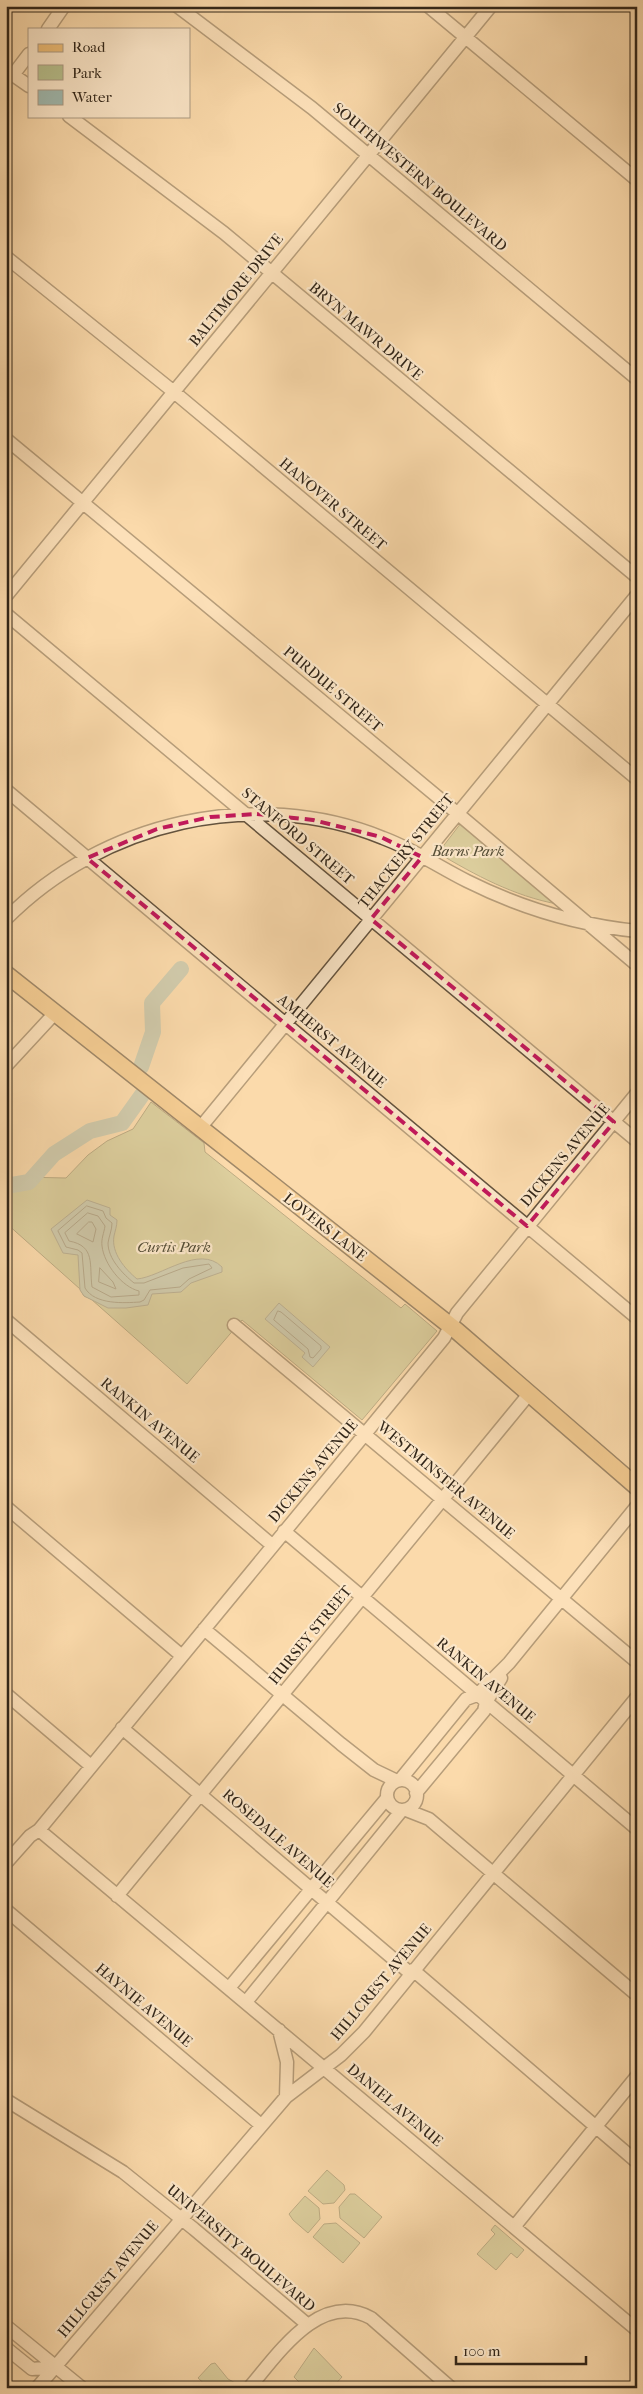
<svg xmlns="http://www.w3.org/2000/svg" width="643" height="2394" viewBox="0 0 643 2394" font-family="'IM FELL French Canon',serif">
  <style>
    .green { fill: #b8c18e; stroke: #757454 }
    .water { fill: #a0bab0; stroke: #747f74 }
    .lines { fill: none; stroke-linecap: round; stroke-linejoin: round }
    .shore { stroke: #697064; stroke-width: 1 }
    .river { stroke: #a0bab0; stroke-width: 16 }
    .minor-casing { stroke: #64533e; stroke-width: 15 }
    .major-casing { stroke: #322619; stroke-width: 19 }
    .minor { stroke: #fce7c9; stroke-width: 12 }
    .major { stroke: #eebd76; stroke-width: 16 }
    .marked { fill: none; stroke: #c2185b; stroke-width: 4; stroke-dasharray: 10 6; stroke-linejoin: round }
    .labels { text-anchor: middle; stroke-width: 4.5; stroke-linejoin: round; paint-order: stroke }
    .street-label { font-size: 15px; fill: #322619; stroke: #fce7c9 }
    .park-label { font-size: 15px; font-style: italic; fill: #544d36; stroke: #fce7c9 }
  </style>
  <rect width="100%" height="100%" fill="#fbdaac"/>
  <filter id="stains"><feTurbulence type="fractalNoise" baseFrequency=".004" numOctaves="4"/><feColorMatrix values="0 0 0 0 .2 0 0 0 0 .09 0 0 0 0 .02 0 0 0 .5 -.17"/></filter>
  <radialGradient id="worn" r=".72"><stop offset=".6" stop-color="#630" stop-opacity="0"/><stop offset="1" stop-color="#630" stop-opacity=".3"/></radialGradient>
  <path class="green" d="M 461,823 L 557,904 C 514,896 475,875 438,853 Z
    M 151,1102 L 204,1143 L 205,1152 L 401,1308 L 405,1304 L 437,1331 L 362,1420 L 242,1320 L 187,1384 L 91,1299 L 84,1296 L 80,1289 L 6,1223 L 6,1180 L 21,1177 L 66,1178 L 88,1155 L 107,1141 L 133,1129 Z
    M 327,2170 L 344,2185 L 345,2190 L 334,2203 L 323,2204 L 308,2191 Z
    M 350,2194 L 355,2194 L 382,2217 L 364,2238 L 340,2218 L 339,2207 Z
    M 305,2196 L 319,2208 L 320,2219 L 308,2233 L 293,2220 L 289,2214 Z
    M 336,2223 L 360,2243 L 343,2263 L 313,2237 L 324,2224 Z
    M 495,2225 L 524,2250 L 517,2258 L 511,2253 L 496,2270 L 477,2254 L 495,2234 L 491,2230 Z
    M 314,2348 L 342,2377 L 332,2388 L 305,2388 L 294,2377 Z
    M 215,2363 L 228,2379 L 239,2385 L 237,2388 L 209,2388 L 198,2378 L 211,2364 Z"/>
  <path class="water" d="M 87,1200 L 110,1208 L 110,1215 L 117,1220 C 117,1226 115,1231 114,1236 C 111,1253 125,1269 137,1279 C 161,1277 199,1244 222,1267 L 222,1272 L 191,1283 L 181,1292 L 152,1294 L 148,1305 L 126,1308 L 108,1308 L 84,1296 L 80,1290 L 78,1255 L 63,1253 L 51,1229 Z
    M 279,1303 L 330,1347 L 313,1367 L 302,1357 L 305,1353 L 265,1319 Z"/>
  <g class="lines">
    <path class="shore" d="M 87,1206 L 103,1211 L 106,1218 L 112,1223 C 112,1230 109,1236 108,1243 C 108,1259 123,1274 134,1283 L 144,1283 L 183,1268 L 209,1264 L 212,1268 L 189,1279 L 180,1287 L 150,1290 L 144,1300 L 140,1302 C 124,1303 95,1305 85,1288 L 82,1253 L 78,1250 L 66,1247 L 58,1231 Z
      M 88,1213 L 98,1216 L 105,1226 C 104,1233 101,1239 102,1246 C 104,1264 122,1287 139,1291 L 139,1295 L 111,1297 L 92,1287 C 89,1265 96,1246 69,1241 L 65,1233 Z
      M 89,1222 L 92,1222 L 96,1229 L 93,1242 L 77,1234 Z
      M 100,1268 L 113,1282 L 116,1289 L 99,1282 Z
      M 278,1311 L 281,1312 L 321,1346 L 321,1349 L 313,1358 L 310,1357 L 308,1349 L 274,1320 Z"/>
    <path class="river" d="M 141,1067 L 153,1032 L 152,1003 L 181,969
      M 6,1186 L 29,1182 L 54,1154 L 90,1131 L 122,1123 L 142,1095"/>
    <g class="minor-casing">
      <path id="minor" d="M 177,6 L 312,108 L 637,379
        M 428,6 L 637,180
        M 48,29 L 64,6
        M 6,70 L 29,86
        M 13,75 L 29,54
        M 69,116 L 224,233 L 637,577
        M 6,257 L 174,392 L 637,779
        M 6,439 L 457,813 L 637,965
        M 6,596 L 491,6
        M 6,614 L 637,1141
        M 6,790 L 637,1318
        M 6,919 C 102,822 255,786 383,838 C 413,849 439,867 467,881 C 519,907 579,925 637,931
        M 6,1066 L 55,1013
        M 200,1128 L 637,595
        M 6,1320 L 272,1545
        M 234,1325 L 637,1662
        M 6,1507 L 182,1656
        M 284,1531 L 637,1829
        M 204,1629 L 341,1744 L 374,1770 L 397,1781
        M 6,1694 L 91,1766
        M 122,1728 L 410,1973
        M 400,1780 L 466,1699 L 477,1695 L 509,1663 L 637,1506
        M387 1795a15 15 0 1 1 30 0a15 15 0 1 1-30 0Z
        M 416,1793 L 484,1711 L 486,1702 L 501,1678
        M 406,1810 L 429,1819 L 637,1995
        M 39,1830 L 637,2330
        M 6,1863 L 30,1836 L 39,1830 L 444,1338 L 457,1313 L 637,1093
        M 117,1896 L 529,1394
        M 6,1910 L 261,2125
        M 413,1970 L 637,2162
        M 229,1988 L 387,1798
        M 246,2002 L 402,1810
        M 279,2030 L 287,2062 L 286,2097
        M 6,2100 L 123,2172 L 194,2229 L 308,2325
        M 514,2227 L 637,2076
        M 6,2326 L 82,2388
        M 6,2348 L 32,2369 L 55,2367
        M 37,2388 L 286,2097 L 341,2055 L 364,2032 L 637,1697
        M 249,2388 C 278,2354 320,2290 371,2318 L 451,2388"/>
    </g>
    <g class="major-casing">
      <path id="major" d="M 6,974 L 457,1331 L 637,1487"/>
    </g>
    <use href="#minor" class="minor"/>
    <use href="#major" class="major"/>
  </g>
  <path d="M0 0H643V2394H0ZM 257,814 L 313,820 L 381,837 L 422,857 L 371,919 L 614,1122 L 527,1226 L 87,858 L 157,829 L 210,817 Z" fill="#fbdaac" fill-opacity=".55" fill-rule="evenodd"/>
  <path class="marked" d="M 257,814 L 313,820 L 381,837 L 422,857 L 371,919 L 614,1122 L 527,1226 L 87,858 L 157,829 L 210,817 Z"/>
  <g class="labels">
    <g class="street-label">
      <text transform="translate(420 177) rotate(40)" y="5">SOUTHWESTERN BOULEVARD</text>
      <text transform="translate(236 290) rotate(-51)" y="5">BALTIMORE DRIVE</text>
      <text transform="translate(366 331) rotate(40)" y="5">BRYN MAWR DRIVE</text>
      <text transform="translate(333 504) rotate(40)" y="5">HANOVER STREET</text>
      <text transform="translate(333 689) rotate(40)" y="5">PURDUE STREET</text>
      <text transform="translate(298 836) rotate(40)" y="5">STANFORD STREET</text>
      <text transform="translate(406 851) rotate(-51)" y="5">THACKERY STREET</text>
      <text transform="translate(332 1041) rotate(40)" y="5">AMHERST AVENUE</text>
      <text transform="translate(565 1155) rotate(-50)" y="5">DICKENS AVENUE</text>
      <text transform="translate(325 1227) rotate(38)" y="5">LOVERS LANE</text>
      <text transform="translate(150 1420) rotate(40)" y="5">RANKIN AVENUE</text>
      <text transform="translate(313 1471) rotate(-50)" y="5">DICKENS AVENUE</text>
      <text transform="translate(446 1480) rotate(40)" y="5">WESTMINSTER AVENUE</text>
      <text transform="translate(310 1635) rotate(-51)" y="5">HURSEY STREET</text>
      <text transform="translate(486 1680) rotate(40)" y="5">RANKIN AVENUE</text>
      <text transform="translate(278 1838) rotate(41)" y="5">ROSEDALE AVENUE</text>
      <text transform="translate(381 1982) rotate(-50)" y="5">HILLCREST AVENUE</text>
      <text transform="translate(144 2005) rotate(40)" y="5">HAYNIE AVENUE</text>
      <text transform="translate(395 2105) rotate(40)" y="5">DANIEL AVENUE</text>
      <text transform="translate(241 2248) rotate(40)" y="5">UNIVERSITY BOULEVARD</text>
      <text transform="translate(108 2279) rotate(-50)" y="5">HILLCREST AVENUE</text>
    </g>
    <g class="park-label">
      <text x="468" y="856">Barns Park</text>
      <text x="174" y="1252">Curtis Park</text>
    </g>
  </g>
  <rect width="643" height="2394" fill="none" stroke="#fbdaac" stroke-width="25"/>
  <rect x="8" y="8" width="628" height="2379" fill="none" stroke="#322619" stroke-width="2.5"/>
  <rect x="12" y="12" width="618" height="2369" fill="none" stroke="#322619"/>
  <rect x="28" y="28" width="162" height="90" fill="#fce7c9" stroke="#ab9a83"/>
  <rect x="38" y="44" width="25" height="8" fill="#eebd76" stroke="#ab9a83"/>
  <text x="72" y="52" font-size="15" fill="#322619">Road</text>
  <rect x="38" y="65" width="25" height="15" fill="#b8c18e" stroke="#ab9a83"/>
  <text x="72" y="78" font-size="15" fill="#322619">Park</text>
  <rect x="38" y="90" width="25" height="15" fill="#a0bab0" stroke="#ab9a83"/>
  <text x="72" y="102" font-size="15" fill="#322619">Water</text>
  <path d="M456 2356v8h130v-8" fill="none" stroke="#322619" stroke-width="2.5"/>
  <text x="463" y="2356" font-size="15" fill="#322619" stroke="#fce7c9" stroke-width="4" paint-order="stroke">100 m</text>
  <rect width="100%" height="100%" filter="url(#stains)"/>
  <rect width="100%" height="100%" fill="url(#worn)"/>
</svg>
